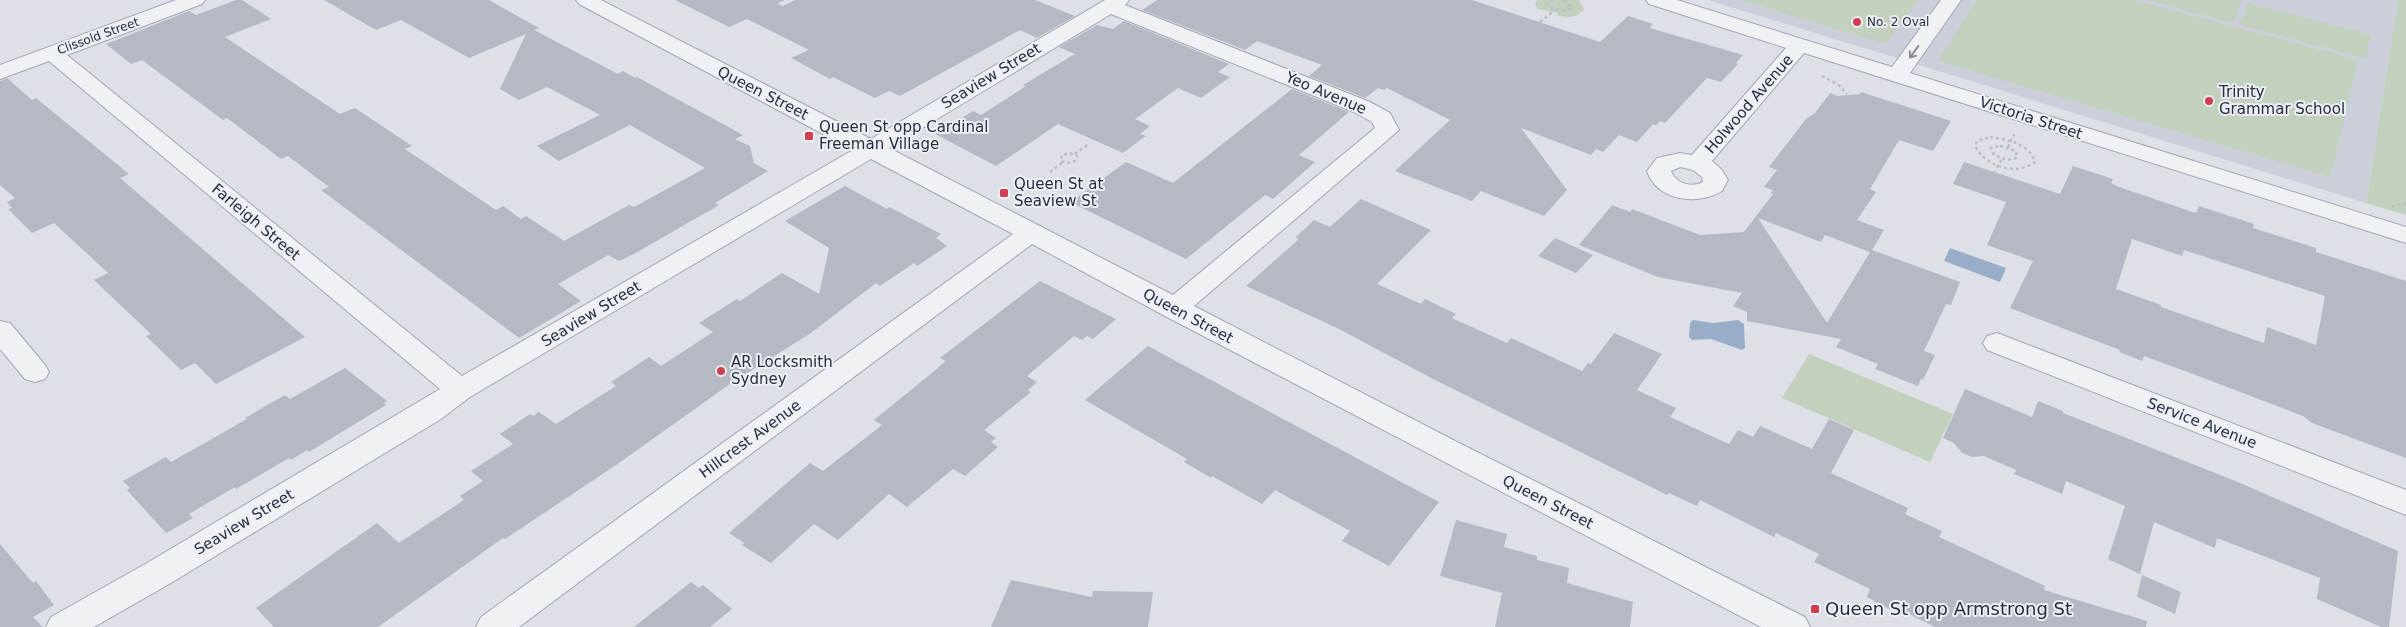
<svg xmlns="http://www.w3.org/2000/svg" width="2406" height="627" viewBox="0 0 2406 627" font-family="'DejaVu Sans',sans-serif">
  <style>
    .built { fill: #cbcfd9 }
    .green { fill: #c2d1be }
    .water { fill: #97adc8 }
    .building { fill: #b4b9c4; fill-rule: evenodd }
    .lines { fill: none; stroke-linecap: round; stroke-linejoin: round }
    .minor-casing { stroke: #a2a7b1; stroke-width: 2 }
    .path { stroke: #bbbec5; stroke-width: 2.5; stroke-dasharray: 3 3; stroke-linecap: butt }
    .minor { fill: #eff1f5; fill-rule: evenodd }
    .oneway { stroke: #8a9099 }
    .poi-dot { fill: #cf3f50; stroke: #eceff5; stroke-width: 2 }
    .labels { text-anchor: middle; stroke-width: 4; stroke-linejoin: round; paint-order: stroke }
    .far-poi-label { font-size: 12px; fill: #262e3d; stroke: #eceff5; text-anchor: start }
    .far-street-label { font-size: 12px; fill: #262e3d; stroke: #eceff5 }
    .street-label { font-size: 15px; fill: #262e3d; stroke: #eceff5 }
    .poi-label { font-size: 15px; fill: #262e3d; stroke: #eceff5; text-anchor: start }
    .near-poi-label { font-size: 18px; fill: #262e3d; stroke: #eceff5; text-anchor: start }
  </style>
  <rect width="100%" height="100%" fill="#dde0e7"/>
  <path class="built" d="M 1708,0 L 2398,0 L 2366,203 Z"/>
  <path class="green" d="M 1537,0 L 1579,0 L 1584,9 C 1579,18 1567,18 1558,16 L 1557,13 L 1538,9 L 1535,5 Z
    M 1740,0 L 1918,0 L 1886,44 Z
    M 1977,0 L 2133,0 L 2358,60 L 2330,177 L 1938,61 Z
    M 2147,0 L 2238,0 L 2241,1 L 2234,23 Z
    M 2398,0 L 2406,0 L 2406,215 L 2366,203 Z
    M 2248,3 L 2371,35 L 2365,58 L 2240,25 Z
    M 1809,354 L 1953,414 L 1930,462 L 1782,398 Z"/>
  <path class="water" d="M 1950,248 L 2006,268 L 2000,282 L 1944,261 Z
    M 1693,320 L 1713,323 L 1738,320 L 1744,324 L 1745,348 L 1742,350 L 1711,339 L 1692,340 L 1689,337 L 1690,323 Z"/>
  <path class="building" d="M 236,0 L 242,0 L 271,19 L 225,37 L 340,114 L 355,108 L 412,146 L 405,149 L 496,210 L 503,206 L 521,219 L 526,216 L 564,241 L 629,205 L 634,207 L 705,168 L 630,125 L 559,161 L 537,146 L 600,115 L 547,87 L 519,100 L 500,89 L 526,34 L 469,58 L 401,20 L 376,30 L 324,0 L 489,0 L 539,28 L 534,30 L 618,74 L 623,71 L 635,78 L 637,77 L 743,135 L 735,139 L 750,146 L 754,163 L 768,171 L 715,203 L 719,205 L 634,254 L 619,261 L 608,255 L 558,284 L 581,301 L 519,338 L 321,190 L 329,187 L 288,156 L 281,159 L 227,118 L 223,120 L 142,60 L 131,64 L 106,44 L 189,11 L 196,15 Z
    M 675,0 L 785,0 L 777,4 L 783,6 L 795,0 L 1035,0 L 1075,16 L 1037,38 L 1020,30 L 900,96 L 889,91 L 875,98 L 833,77 L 830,79 L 791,58 L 809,50 L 747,19 L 729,27 Z
    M 1157,0 L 1472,0 L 1600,42 L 1628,16 L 1653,24 L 1650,28 L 1743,55 L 1736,63 L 1738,64 L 1721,82 L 1707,78 L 1665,123 L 1660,121 L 1656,125 L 1653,124 L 1637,142 L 1619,135 L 1603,152 L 1596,149 L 1591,155 L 1521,128 L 1567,190 L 1544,216 L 1481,191 L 1472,201 L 1395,171 L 1450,120 L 1387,88 L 1384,90 L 1378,88 L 1365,98 L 1309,76 L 1322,65 L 1257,41 L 1245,50 L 1142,10 Z
    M 1124,21 L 1229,64 L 1218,72 L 1230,77 L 1201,98 L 1178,88 L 1135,119 L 1150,126 L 1140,134 L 1146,136 L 1123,153 L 1058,124 L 996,166 L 935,134 L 973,111 L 981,115 L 1026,86 L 1023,85 L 1075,54 L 1059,47 L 1097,25 L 1113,29 Z
    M 7,78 L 32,100 L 36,98 L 129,174 L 120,178 L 305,337 L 216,384 L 195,363 L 181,370 L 146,336 L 151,334 L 94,280 L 108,273 L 54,223 L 32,233 L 8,209 L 12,208 L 7,202 L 15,198 L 0,185 L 0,81 Z
    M 1292,89 L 1349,112 L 1299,155 L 1315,162 L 1273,199 L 1265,195 L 1186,259 L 1072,203 L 1078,199 L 1076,198 L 1126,162 L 1173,183 Z
    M 1861,92 L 1951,121 L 1933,151 L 1899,140 L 1870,189 L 1876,192 L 1857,220 L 1884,230 L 1872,250 L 1960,282 L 1951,305 L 1946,304 L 1924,351 L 1935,355 L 1923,380 L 1921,379 L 1918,386 L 1875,369 L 1878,364 L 1836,347 L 1841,339 L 1747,321 L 1747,312 L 1733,306 L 1742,293 L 1658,277 L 1579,245 L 1612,205 L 1630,212 L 1632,209 L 1700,235 L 1744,232 L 1773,194 L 1771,193 L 1773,190 L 1764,187 L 1777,170 L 1769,167 L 1806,119 L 1815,113 L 1830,93 L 1837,96 L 1860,94 ZM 1758,218 L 1821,242 L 1825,235 L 1870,252 L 1827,323 Z
    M 1964,162 L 2060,194 L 2073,166 L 2113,179 L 2111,183 L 2119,187 L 2196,213 L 2199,206 L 2254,224 L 2253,228 L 2316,248 L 2316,252 L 2406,281 L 2406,458 L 2312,423 L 2303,416 L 2201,377 L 2144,356 L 2142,361 L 2119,352 L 2120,350 L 2010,308 L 2033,261 L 1987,245 L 2006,202 L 1953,184 ZM 2132,239 L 2182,256 L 2184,250 L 2325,296 L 2316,345 L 2267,327 L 2264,343 L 2161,307 L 2161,305 L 2116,289 Z
    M 845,186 L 887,209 L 889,207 L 941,234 L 936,238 L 947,246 L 917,266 L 914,263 L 880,286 L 876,283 L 811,333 L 730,384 L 619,463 L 505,539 L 503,538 L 378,627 L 274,627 L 256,608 L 377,523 L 399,543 L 464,500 L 460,496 L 483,481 L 471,471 L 513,444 L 500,434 L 530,414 L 533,416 L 539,412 L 556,424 L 616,386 L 611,382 L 649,357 L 661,366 L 713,332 L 699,323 L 737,299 L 740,301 L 782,273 L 819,294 L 829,248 L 785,221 Z
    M 1361,199 L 1431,230 L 1377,284 L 1421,304 L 1425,299 L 1456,314 L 1452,318 L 1507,343 L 1511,338 L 1582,371 L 1588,363 L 1591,364 L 1614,333 L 1662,354 L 1637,390 L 1676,408 L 1670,417 L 1729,444 L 1738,430 L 1753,437 L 1760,426 L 1812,449 L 1829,419 L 1854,430 L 1831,473 L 1908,508 L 1905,514 L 1942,531 L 1939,537 L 2045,586 L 2044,590 L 2147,621 L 2146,627 L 1935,627 L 1897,608 L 1895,612 L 1867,597 L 1870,589 L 1814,562 L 1819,554 L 1776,533 L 1774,537 L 1700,500 L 1697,506 L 1669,493 L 1667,495 L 1435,380 L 1339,329 L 1246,286 L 1299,239 L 1295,238 L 1314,220 L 1330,227 Z
    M 1555,238 L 1593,255 L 1576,273 L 1538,256 Z
    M 1040,281 L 1116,319 L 1093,339 L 1087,336 L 1082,340 L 1074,336 L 1027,376 L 1037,382 L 1028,390 L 1031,392 L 984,430 L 996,438 L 991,442 L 998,447 L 965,476 L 953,469 L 907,507 L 889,494 L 838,540 L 814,524 L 771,563 L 742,545 L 744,543 L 729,533 L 810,463 L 823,471 L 882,425 L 874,420 L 938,368 L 937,368 L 946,361 L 940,358 Z
    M 1148,346 L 1272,413 L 1439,502 L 1389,566 L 1342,541 L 1350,531 L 1275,490 L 1262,504 L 1212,476 L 1211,478 L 1184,462 L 1187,459 L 1085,400 Z
    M 345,368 L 387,401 L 384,403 L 386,405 L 309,452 L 307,450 L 291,460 L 289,458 L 236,489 L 235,487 L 189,514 L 193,518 L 166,533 L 127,490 L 130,488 L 123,481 L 166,457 L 171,462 L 247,419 L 245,418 L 285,395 L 290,399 Z
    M 1965,389 L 2032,417 L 2038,401 L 2063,411 L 2063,413 L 2233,480 L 2398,551 L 2389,627 L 2381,627 L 2317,599 L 2320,578 L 2217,538 L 2215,548 L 2154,522 L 2140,574 L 2108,559 L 2125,506 L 2066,481 L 2062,494 L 2014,474 L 2016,470 L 1984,456 L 1972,457 L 1962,453 L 1954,443 L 1943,438 Z
    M 1456,520 L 1507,534 L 1504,547 L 1537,556 L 1537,560 L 1569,568 L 1567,583 L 1633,602 L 1630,627 L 1495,627 L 1502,593 L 1440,576 Z
    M 0,544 L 33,583 L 36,581 L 54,605 L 33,617 L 43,627 L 0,627 Z
    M 2142,575 L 2181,592 L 2175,614 L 2137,597 Z
    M 1011,580 L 1092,597 L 1093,591 L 1153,592 L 1148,627 L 991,627 Z
    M 691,582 L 699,588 L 703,585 L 732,609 L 710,627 L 634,627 Z"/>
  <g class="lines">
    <g class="minor-casing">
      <path id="minor" d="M 176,0 L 205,0 L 202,4 L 67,55 L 462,376 L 853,150 L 579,4 L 576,0 L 601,0 L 871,139 L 1105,0 L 1129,0 L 1125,5 L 1370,102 L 1390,113 L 1399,130 L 1194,306 L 1461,444 L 1805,617 L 1810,627 L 1761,627 L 1163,315 L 1032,244 L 519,627 L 476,627 L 481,617 L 1013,234 L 871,159 L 470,397 L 441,419 L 171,583 L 94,627 L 46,627 L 51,617 L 147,563 L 440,389 L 49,61 L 0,79 L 0,65 ZM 1111,14 L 1354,112 L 1372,122 L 1375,128 L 1173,295 L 889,148 Z
        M 1646,0 L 1677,0 L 1892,67 L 1941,0 L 1961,0 L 1910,73 L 2406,227 L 2406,243 L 1804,53 L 1712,161 L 1722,170 L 1728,180 L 1722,191 C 1697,206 1657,201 1647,171 L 1657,158 L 1680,153 L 1692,155 L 1786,48 L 1649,4 ZM 1680,167 L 1693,170 L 1702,177 L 1703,182 C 1692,188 1676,184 1671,171 Z
        M 0,321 L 10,323 L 45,365 L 49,372 L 45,379 L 35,382 L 25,379 L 0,349 Z
        M 1997,333 L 2406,490 L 2406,515 L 1987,350 L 1983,343 L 1987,336 Z"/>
    </g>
    <path class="path" d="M 1553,0 L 1547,4 C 1554,11 1561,11 1571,9 L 1569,3 L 1562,0
      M 1540,22 L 1555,10
      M 1822,76 L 1840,86 L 1847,94
      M 1990,137 C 2008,140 2029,143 2035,162 C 2016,176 1986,167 1975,146 L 1977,141 Z
      M 2000,146 L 2016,151 L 2017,158 L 2007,160 L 1994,155 L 1991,148 Z
      M 2008,147 L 2014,134
      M 1070,153 L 1077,156 L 1075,161 L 1068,163 L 1061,161 L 1062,155 Z
      M 1075,154 L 1087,145
      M 1050,172 L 1063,162
      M 1994,173 L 2002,159
      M 2392,206 L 2406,203"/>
    <use href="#minor" class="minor"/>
  </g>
  <defs><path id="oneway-shaft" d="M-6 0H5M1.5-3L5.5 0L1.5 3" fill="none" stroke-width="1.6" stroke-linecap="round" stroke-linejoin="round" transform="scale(1.25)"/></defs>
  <use class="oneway" href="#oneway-shaft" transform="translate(1914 52) rotate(126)"/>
  <g class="poi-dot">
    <circle cx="1857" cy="22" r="5"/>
    <circle cx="2209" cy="101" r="5"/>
    <rect x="804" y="131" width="10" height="10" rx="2.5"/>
    <rect x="999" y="188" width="10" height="10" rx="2.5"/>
    <circle cx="721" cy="371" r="5"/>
    <rect x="1810" y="604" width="10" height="10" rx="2.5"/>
  </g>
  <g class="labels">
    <g class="far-poi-label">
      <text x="1867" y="26">No. 2 Oval</text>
    </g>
    <g class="far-street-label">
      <text transform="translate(98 36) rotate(-20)" y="4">Clissold Street</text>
    </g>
    <g class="street-label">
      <text transform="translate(991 76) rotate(-31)" y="5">Seaview Street</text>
      <text transform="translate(763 93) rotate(27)" y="5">Queen Street</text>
      <text transform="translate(1326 93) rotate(23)" y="5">Yeo Avenue</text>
      <text transform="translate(1749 104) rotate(-49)" y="5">Holwood Avenue</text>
      <text transform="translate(2031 118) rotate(18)" y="5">Victoria Street</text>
      <text transform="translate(256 222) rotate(40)" y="5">Farleigh Street</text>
      <text transform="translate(591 314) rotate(-31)" y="5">Seaview Street</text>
      <text transform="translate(1188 316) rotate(28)" y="5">Queen Street</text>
      <text transform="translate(2202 423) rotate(21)" y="5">Service Avenue</text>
      <text transform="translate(750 439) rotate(-36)" y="5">Hillcrest Avenue</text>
      <text transform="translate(1548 502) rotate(27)" y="5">Queen Street</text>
      <text transform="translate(244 522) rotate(-31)" y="5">Seaview Street</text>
    </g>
    <g class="poi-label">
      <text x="2219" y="97">Trinity<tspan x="2219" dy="17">Grammar School</tspan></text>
      <text x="819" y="132">Queen St opp Cardinal<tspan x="819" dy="17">Freeman Village</tspan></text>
      <text x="1014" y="189">Queen St at<tspan x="1014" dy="17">Seaview St</tspan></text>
      <text x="731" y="367">AR Locksmith<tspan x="731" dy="17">Sydney</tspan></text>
    </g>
    <g class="near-poi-label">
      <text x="1825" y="615">Queen St opp Armstrong St</text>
    </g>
  </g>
</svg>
